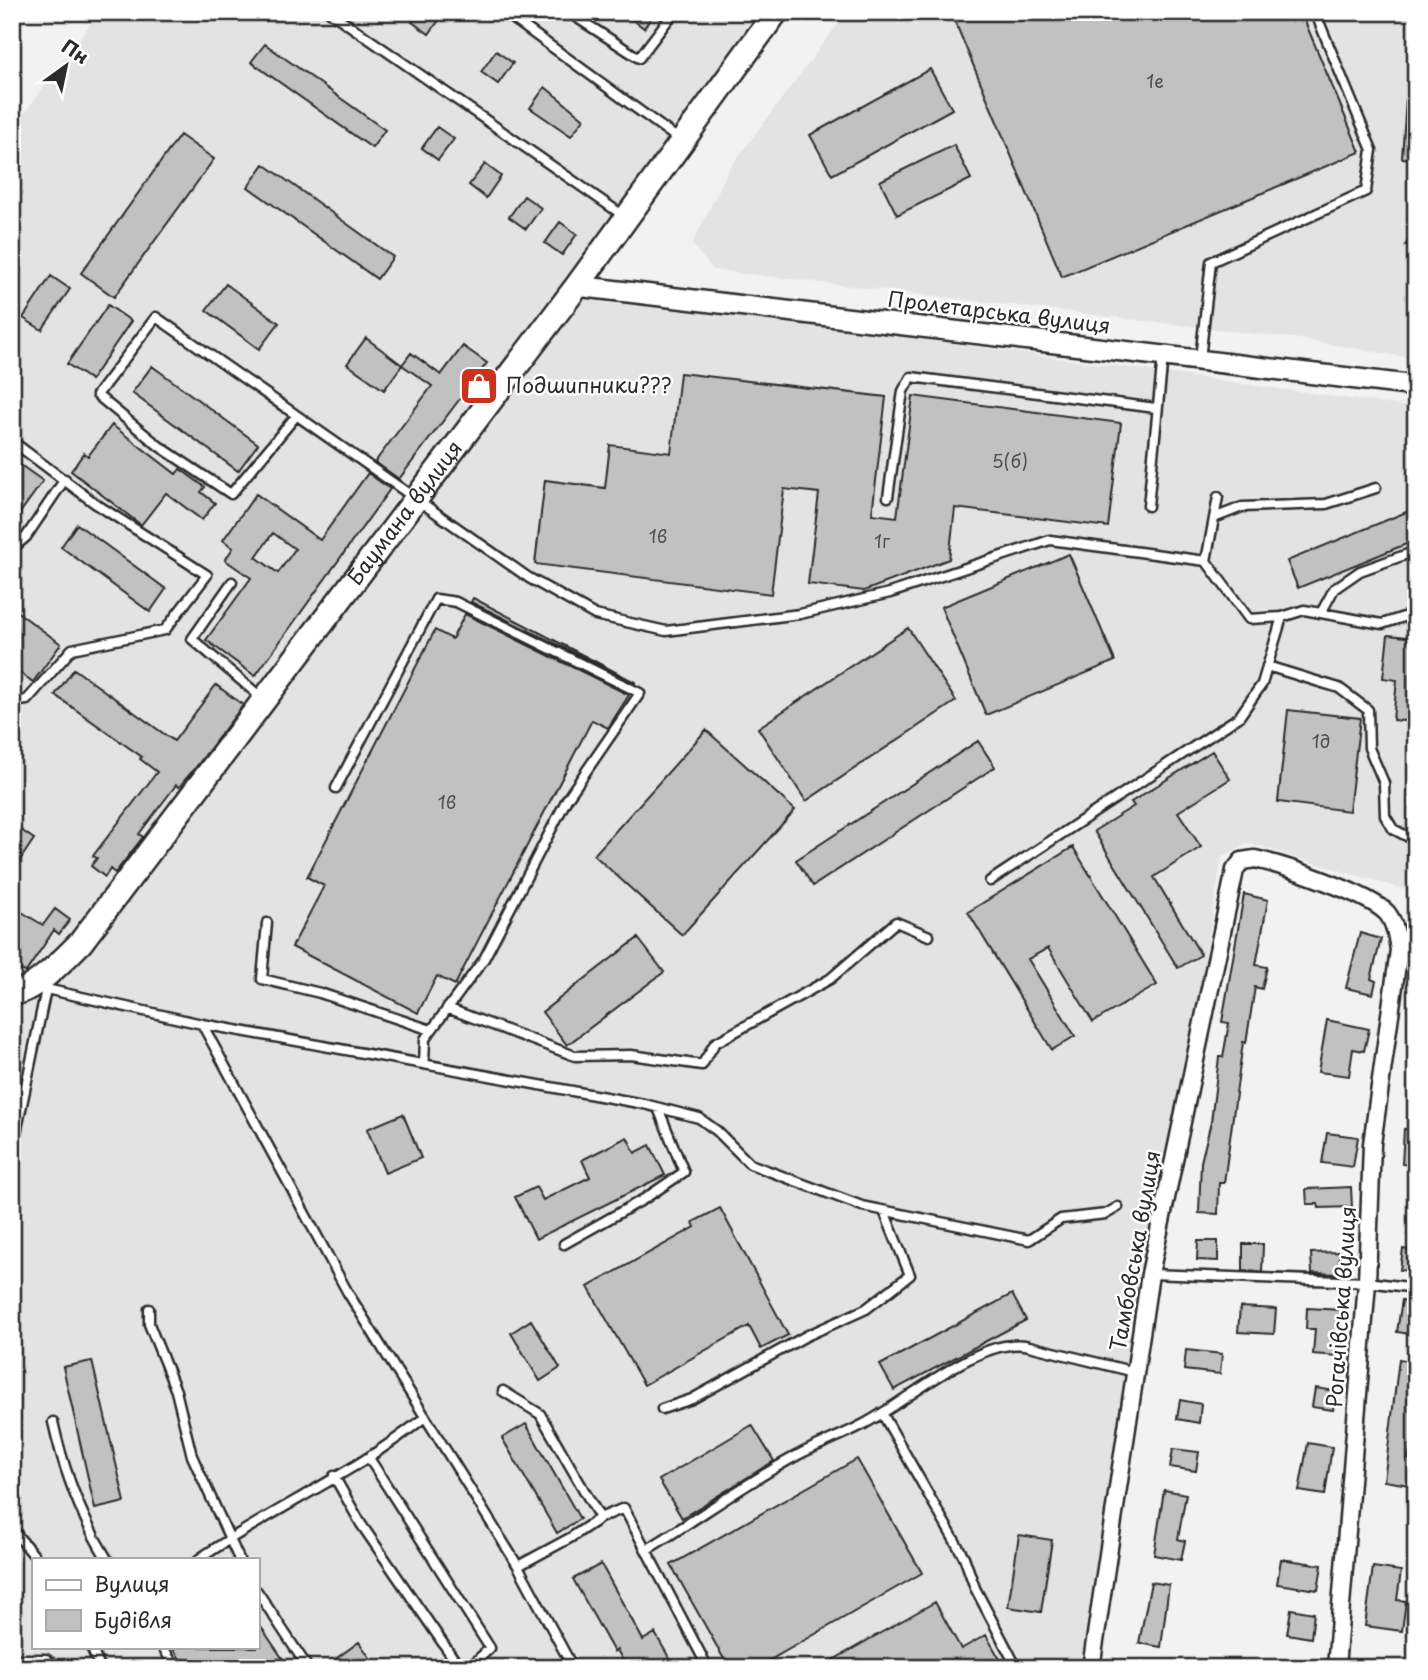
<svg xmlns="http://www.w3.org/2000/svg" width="1428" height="1680" viewBox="0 0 1428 1680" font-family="'Playpen Sans',sans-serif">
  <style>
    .built { fill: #e3e3e3; fill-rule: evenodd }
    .building { fill: #c1c1c1; stroke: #2b2b2b; stroke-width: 2; fill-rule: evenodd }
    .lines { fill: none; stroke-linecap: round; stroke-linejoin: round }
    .service-casing { stroke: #2b2b2b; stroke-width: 13 }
    .minor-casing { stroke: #2b2b2b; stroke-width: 21 }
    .tertiary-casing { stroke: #2b2b2b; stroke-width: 24 }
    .secondary-casing { stroke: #2b2b2b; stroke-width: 28 }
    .path { stroke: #2b2b2b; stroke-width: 2.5; stroke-dasharray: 7 5; stroke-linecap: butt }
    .service { stroke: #fff; stroke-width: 8 }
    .minor { stroke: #fff; stroke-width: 16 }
    .tertiary { stroke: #fff; stroke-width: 19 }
    .secondary { stroke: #fff; stroke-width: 23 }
    .labels { text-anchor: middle; stroke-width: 5; stroke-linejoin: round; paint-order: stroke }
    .number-label { font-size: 18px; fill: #505050 }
    .street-label { font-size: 21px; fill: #2b2b2b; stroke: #fff }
    .poi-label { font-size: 21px; fill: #2b2b2b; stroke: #fff; text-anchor: start }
  </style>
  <rect width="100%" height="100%" fill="#f2f2f2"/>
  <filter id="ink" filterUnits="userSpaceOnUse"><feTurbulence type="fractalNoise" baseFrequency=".0143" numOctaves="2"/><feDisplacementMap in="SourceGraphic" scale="14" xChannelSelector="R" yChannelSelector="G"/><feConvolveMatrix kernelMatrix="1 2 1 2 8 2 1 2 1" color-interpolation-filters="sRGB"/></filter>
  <g filter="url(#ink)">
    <path class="built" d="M 99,12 L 765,12 L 570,281 L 74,936 L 48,963 L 12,984 L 12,130 Z
      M 847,12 L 1416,12 L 1416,359 L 1300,339 L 713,270 L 692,244 L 729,169 Z
      M 585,292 L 1416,408 L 1416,893 L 1248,843 L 1222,857 L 1152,1274 L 1091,1668 L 12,1668 L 12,1002 L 23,1002 ZM 33,1559 L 257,1559 L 257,1647 L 33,1647 Z"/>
    <path class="building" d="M 419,12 L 445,12 L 429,34 L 412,22 Z
      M 622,12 L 655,12 L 644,28 Z
      M 951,12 L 1301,12 L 1360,152 L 1062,277 Z
      M 265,44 L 385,130 L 372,148 L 251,62 Z
      M 496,51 L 513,63 L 498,84 L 481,72 Z
      M 930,69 L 952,109 L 832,175 L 810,135 Z
      M 545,87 L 584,119 L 571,136 L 530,108 Z
      M 1406,99 L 1416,99 L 1416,159 L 1402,158 Z
      M 437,127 L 454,139 L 438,160 L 422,148 Z
      M 180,135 L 214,159 L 114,297 L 81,273 Z
      M 954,145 L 971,179 L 897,215 L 880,181 Z
      M 264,164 L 393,257 L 377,279 L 248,187 Z
      M 485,164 L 501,176 L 486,198 L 469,185 Z
      M 524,196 L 541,208 L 526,229 L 509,217 Z
      M 560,222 L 577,234 L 562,255 L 545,243 Z
      M 51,276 L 70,289 L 42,330 L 23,318 Z
      M 226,284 L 279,323 L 259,349 L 206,310 Z
      M 108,305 L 131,321 L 91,380 L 67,364 Z
      M 366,338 L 402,365 L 384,390 L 347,364 Z
      M 463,346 L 487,363 L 399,479 L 375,462 L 432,386 L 402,365 L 411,353 L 441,375 Z
      M 152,366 L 258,444 L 238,471 L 132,393 Z
      M 680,373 L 886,397 L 872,514 L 897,517 L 913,396 L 1121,423 L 1108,527 L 955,508 L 949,559 L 864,591 L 808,584 L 819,493 L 784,489 L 771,594 L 535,564 L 545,480 L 605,488 L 610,445 L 671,453 Z
      M 112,425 L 176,474 L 180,469 L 205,487 L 201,492 L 215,503 L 202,520 L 166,493 L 141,525 L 71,471 L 84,453 L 88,456 Z
      M 12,459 L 43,481 L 12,524 Z
      M 368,473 L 390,489 L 255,676 L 206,640 L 251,578 L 225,560 L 233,548 L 223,540 L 256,494 L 320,540 ZM 273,533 L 295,549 L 278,573 L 256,557 Z
      M 1416,508 L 1416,540 L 1298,588 L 1287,561 Z
      M 77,524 L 166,589 L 150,612 L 61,547 Z
      M 1069,554 L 1115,661 L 986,715 L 941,607 Z
      M 473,598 L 635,682 L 635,683 L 471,602 Z
      M 12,608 L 61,644 L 33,682 L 12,667 Z
      M 465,614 L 629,695 L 608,728 L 592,720 L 455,985 L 437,976 L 418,1013 L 292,947 L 324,886 L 307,877 L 435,630 L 452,639 Z
      M 908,628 L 956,701 L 806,801 L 758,728 Z
      M 1388,635 L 1416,638 L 1416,722 L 1393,720 L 1397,680 L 1383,678 Z
      M 74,669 L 174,741 L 216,685 L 243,705 L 196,767 L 179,787 L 176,785 L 139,834 L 143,837 L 115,873 L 110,869 L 105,877 L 91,866 L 97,858 L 93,856 L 157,772 L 140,759 L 142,757 L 55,695 Z
      M 1288,710 L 1360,718 L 1349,811 L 1278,802 Z
      M 706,730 L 795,810 L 682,935 L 594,855 Z
      M 978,741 L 995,767 L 813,886 L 796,860 Z
      M 1212,751 L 1230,779 L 1178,812 L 1201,847 L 1154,877 L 1201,955 L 1178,968 L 1094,831 L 1134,806 L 1131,802 Z
      M 12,824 L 34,839 L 20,860 L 12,855 Z
      M 1073,847 L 1157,985 L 1093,1022 L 1048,948 L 1028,959 L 1075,1036 L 1052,1050 L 968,912 Z
      M 1244,894 L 1268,900 L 1256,965 L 1267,967 L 1262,989 L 1255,987 L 1246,1043 L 1243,1042 L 1224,1183 L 1219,1183 L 1218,1214 L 1199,1213 L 1201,1162 L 1211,1122 L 1219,1057 L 1223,1057 L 1229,1023 L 1222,1022 Z
      M 12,906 L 43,925 L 55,909 L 70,920 L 59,934 L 54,930 L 26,972 L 12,968 Z
      M 1360,933 L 1381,939 L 1371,979 L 1376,981 L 1373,994 L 1346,988 Z
      M 638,938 L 664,972 L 567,1045 L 542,1012 Z
      M 1327,1020 L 1369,1029 L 1364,1051 L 1353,1049 L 1349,1076 L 1318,1072 Z
      M 403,1114 L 421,1158 L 385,1173 L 367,1129 Z
      M 1408,1116 L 1416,1117 L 1416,1166 L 1402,1164 L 1404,1129 L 1407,1129 Z
      M 1327,1133 L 1358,1137 L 1353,1167 L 1322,1163 Z
      M 627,1137 L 635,1153 L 650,1145 L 665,1175 L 536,1239 L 515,1197 L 536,1187 L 543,1200 L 590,1177 L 582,1160 Z
      M 1351,1187 L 1352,1207 L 1319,1208 L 1318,1204 L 1307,1204 L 1306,1189 Z
      M 720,1208 L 788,1335 L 761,1349 L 749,1326 L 644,1385 L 588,1287 L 695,1227 L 693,1222 Z
      M 1198,1241 L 1218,1241 L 1218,1261 L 1197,1260 Z
      M 1243,1244 L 1263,1244 L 1262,1272 L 1243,1271 Z
      M 1403,1249 L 1416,1251 L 1416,1272 L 1400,1270 Z
      M 1339,1252 L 1340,1274 L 1312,1273 L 1311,1253 Z
      M 1012,1294 L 1026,1320 L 894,1390 L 880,1365 Z
      M 1402,1300 L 1416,1302 L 1416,1335 L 1397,1332 Z
      M 1240,1307 L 1276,1309 L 1274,1334 L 1238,1332 Z
      M 1307,1308 L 1342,1310 L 1337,1356 L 1313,1354 L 1315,1329 L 1306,1329 Z
      M 531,1320 L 560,1368 L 540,1381 L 511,1333 Z
      M 1186,1350 L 1222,1354 L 1220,1374 L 1184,1370 Z
      M 1399,1359 L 1416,1362 L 1416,1423 L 1408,1459 L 1414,1460 L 1410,1485 L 1384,1481 Z
      M 92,1361 L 125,1502 L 95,1509 L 63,1367 Z
      M 1315,1388 L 1336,1391 L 1333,1410 L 1312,1407 Z
      M 1180,1400 L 1201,1404 L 1199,1423 L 1177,1419 Z
      M 526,1424 L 580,1519 L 557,1533 L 502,1438 Z
      M 752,1425 L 774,1461 L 682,1518 L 659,1480 Z
      M 1308,1443 L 1332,1447 L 1325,1495 L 1299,1491 Z
      M 1173,1449 L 1199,1452 L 1196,1471 L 1170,1467 Z
      M 857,1459 L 922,1573 L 756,1668 L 729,1668 L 671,1565 Z
      M 1164,1490 L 1186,1494 L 1178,1539 L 1185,1541 L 1181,1560 L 1154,1555 Z
      M 1019,1535 L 1052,1540 L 1041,1612 L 1008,1607 Z
      M 1281,1559 L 1322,1565 L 1318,1590 L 1277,1584 Z
      M 601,1564 L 643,1640 L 655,1633 L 675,1668 L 627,1668 L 617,1650 L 614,1652 L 573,1579 Z
      M 1373,1567 L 1401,1571 L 1397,1600 L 1406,1601 L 1402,1631 L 1365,1626 Z
      M 1151,1582 L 1169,1585 L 1161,1647 L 1139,1643 Z
      M 935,1602 L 961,1649 L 986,1635 L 1005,1668 L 819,1668 Z
      M 1291,1609 L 1314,1613 L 1311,1638 L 1287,1634 Z
      M 257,1621 L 289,1668 L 186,1668 L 172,1647 L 257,1647 Z
      M 359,1642 L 377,1668 L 339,1668 L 334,1660 Z"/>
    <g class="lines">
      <g class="service-casing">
        <path id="service" d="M 330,12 L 624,216
          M 504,12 L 681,141
          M 568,12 L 639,58 L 674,12
          M 1200,359 L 1211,262 L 1366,191 L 1372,150 L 1315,12
          M 296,416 L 231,494 L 159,446 L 97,395 L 156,317 L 529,578 L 595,615 L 666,631 L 800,614 L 890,593 L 1050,540 L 1206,561
          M 12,441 L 96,504 L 207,575 L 165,630 L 72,649 L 27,700 L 12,702
          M 888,497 L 903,391 L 911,377 L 1156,408
          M 1218,497 L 1206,561 L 1249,619 L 1282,617 L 1304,610 L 1382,624 L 1416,613
          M 1148,506 L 1163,356
          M 1214,518 L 1242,507 L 1326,504 L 1376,488
          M 12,549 L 26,537 L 65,479
          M 232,582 L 192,639 L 262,698
          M 1321,613 L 1334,589 L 1360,571 L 1416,551
          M 1267,666 L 1339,688 L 1368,710 L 1369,748 L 1384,783 L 1385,816 L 1393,829 L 1416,841
          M 336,788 L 436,599 L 456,602 L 640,693 L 567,799 L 484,959 L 425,1039 L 424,1064
          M 990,881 L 1239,717 L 1262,684 L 1282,617
          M 267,923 L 262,979 L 320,993 L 431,1030
          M 39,983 L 46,989 L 202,1024 L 644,1104 L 699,1118 L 717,1131 L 750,1164 L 862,1206 L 1029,1240 L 1061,1219 L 1106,1214 L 1118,1207
          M 447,1008 L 575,1056 L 631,1055 L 702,1065 L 715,1043 L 830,979 L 896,922 L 929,936
          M 202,1024 L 348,1293 L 518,1566 L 573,1668
          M 12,1090 L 25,1091
          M 12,1153 L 46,989
          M 564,1244 L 644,1199 L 684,1172 L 658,1108
          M 1150,1274 L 1367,1282 L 1416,1288
          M 149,1309 L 149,1324 L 176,1391 L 192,1456 L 239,1559
          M 503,1391 L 540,1414 L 600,1518 L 570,1538 L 518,1566
          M 662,1409 L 692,1399 L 806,1336 L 866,1309 L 910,1275 L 884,1211
          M 882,1413 L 964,1557 L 975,1588 L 1017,1668
          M 53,1422 C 64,1471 80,1516 107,1559
          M 369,1458 L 490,1648 L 469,1668
          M 334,1476 L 361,1524 L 460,1668
          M 600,1518 L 624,1508 L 708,1668
          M 12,1529 L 37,1559
          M 646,1550 C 696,1520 744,1484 796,1456 C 818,1444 842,1436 864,1424 C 906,1402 978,1338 1025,1345 L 1135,1372
          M 199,1559 C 272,1509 356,1473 425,1417
          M 257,1591 L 308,1668
          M 91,1647 L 100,1668
          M 163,1647 L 175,1668
          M 12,1659 L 46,1659 L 58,1668"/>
      </g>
      <g class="minor-casing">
        <path id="minor" d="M 1091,1668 L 1150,1274 L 1235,870 L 1242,861 L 1255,859 C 1283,865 1369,894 1387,913 C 1395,923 1397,937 1399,950 L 1416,954
          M 1336,1668 L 1367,1282 L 1372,1144 L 1399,950"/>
      </g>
      <g class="tertiary-casing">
        <path id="tertiary" d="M 577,286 L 1416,386"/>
      </g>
      <g class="secondary-casing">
        <g id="secondary">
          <path id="s1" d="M 12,993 C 33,993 66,957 81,942 L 577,286 L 776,12"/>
        </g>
      </g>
      <path class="path" d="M 1405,246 L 1416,229"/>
      <use href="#service" class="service"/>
      <use href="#minor" class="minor"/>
      <use href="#tertiary" class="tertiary"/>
      <use href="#secondary" class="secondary"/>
    </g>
  </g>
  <defs>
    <g id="shop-square" transform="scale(2.0125)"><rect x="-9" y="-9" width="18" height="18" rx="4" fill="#c8321e" stroke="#fff"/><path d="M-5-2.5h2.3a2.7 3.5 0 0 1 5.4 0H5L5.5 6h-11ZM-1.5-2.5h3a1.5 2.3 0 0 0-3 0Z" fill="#fff"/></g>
  </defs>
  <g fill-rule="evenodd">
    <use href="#shop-square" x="479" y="386"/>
  </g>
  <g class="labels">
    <g class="number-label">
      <text x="1155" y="88">1е</text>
      <text x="1010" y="468">5(б)</text>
      <text x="658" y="543">1в</text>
      <text x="882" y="548">1г</text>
      <text x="1321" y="748">1д</text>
      <text x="447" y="809">1в</text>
    </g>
    <g class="street-label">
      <text transform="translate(999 313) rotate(7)" y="7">Пролетарська вулиця</text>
      <text dy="7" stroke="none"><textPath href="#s1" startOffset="625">Баумана вулиця</textPath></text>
      <text transform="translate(1136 1251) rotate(-80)" y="7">Тамбовська вулиця</text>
      <text transform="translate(1342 1307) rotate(-86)" y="7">Рогачівська вулиця</text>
    </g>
    <g class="poi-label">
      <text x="506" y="393">Подшипники???</text>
    </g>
  </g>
  <rect width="1428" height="1680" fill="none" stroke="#fff" stroke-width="42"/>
  <rect x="21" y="21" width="1386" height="1638" fill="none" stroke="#2b2b2b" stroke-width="2.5" filter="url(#ink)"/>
  <rect x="32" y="1558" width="228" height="91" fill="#ffffff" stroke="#aaaaaa" stroke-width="2"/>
  <rect x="46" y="1580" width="35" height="10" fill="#ffffff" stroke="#aaaaaa" stroke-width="2"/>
  <text x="94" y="1592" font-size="21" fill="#2b2b2b">Вулиця</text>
  <rect x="46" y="1610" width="35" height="21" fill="#c1c1c1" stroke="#aaaaaa" stroke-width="2"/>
  <text x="94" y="1628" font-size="21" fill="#2b2b2b">Будівля</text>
  <g transform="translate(66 66) rotate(33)" stroke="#ffffff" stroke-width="5" paint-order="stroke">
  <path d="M0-5L12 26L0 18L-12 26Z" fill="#2b2b2b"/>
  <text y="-10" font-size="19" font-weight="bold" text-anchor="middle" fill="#2b2b2b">Пн</text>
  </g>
</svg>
